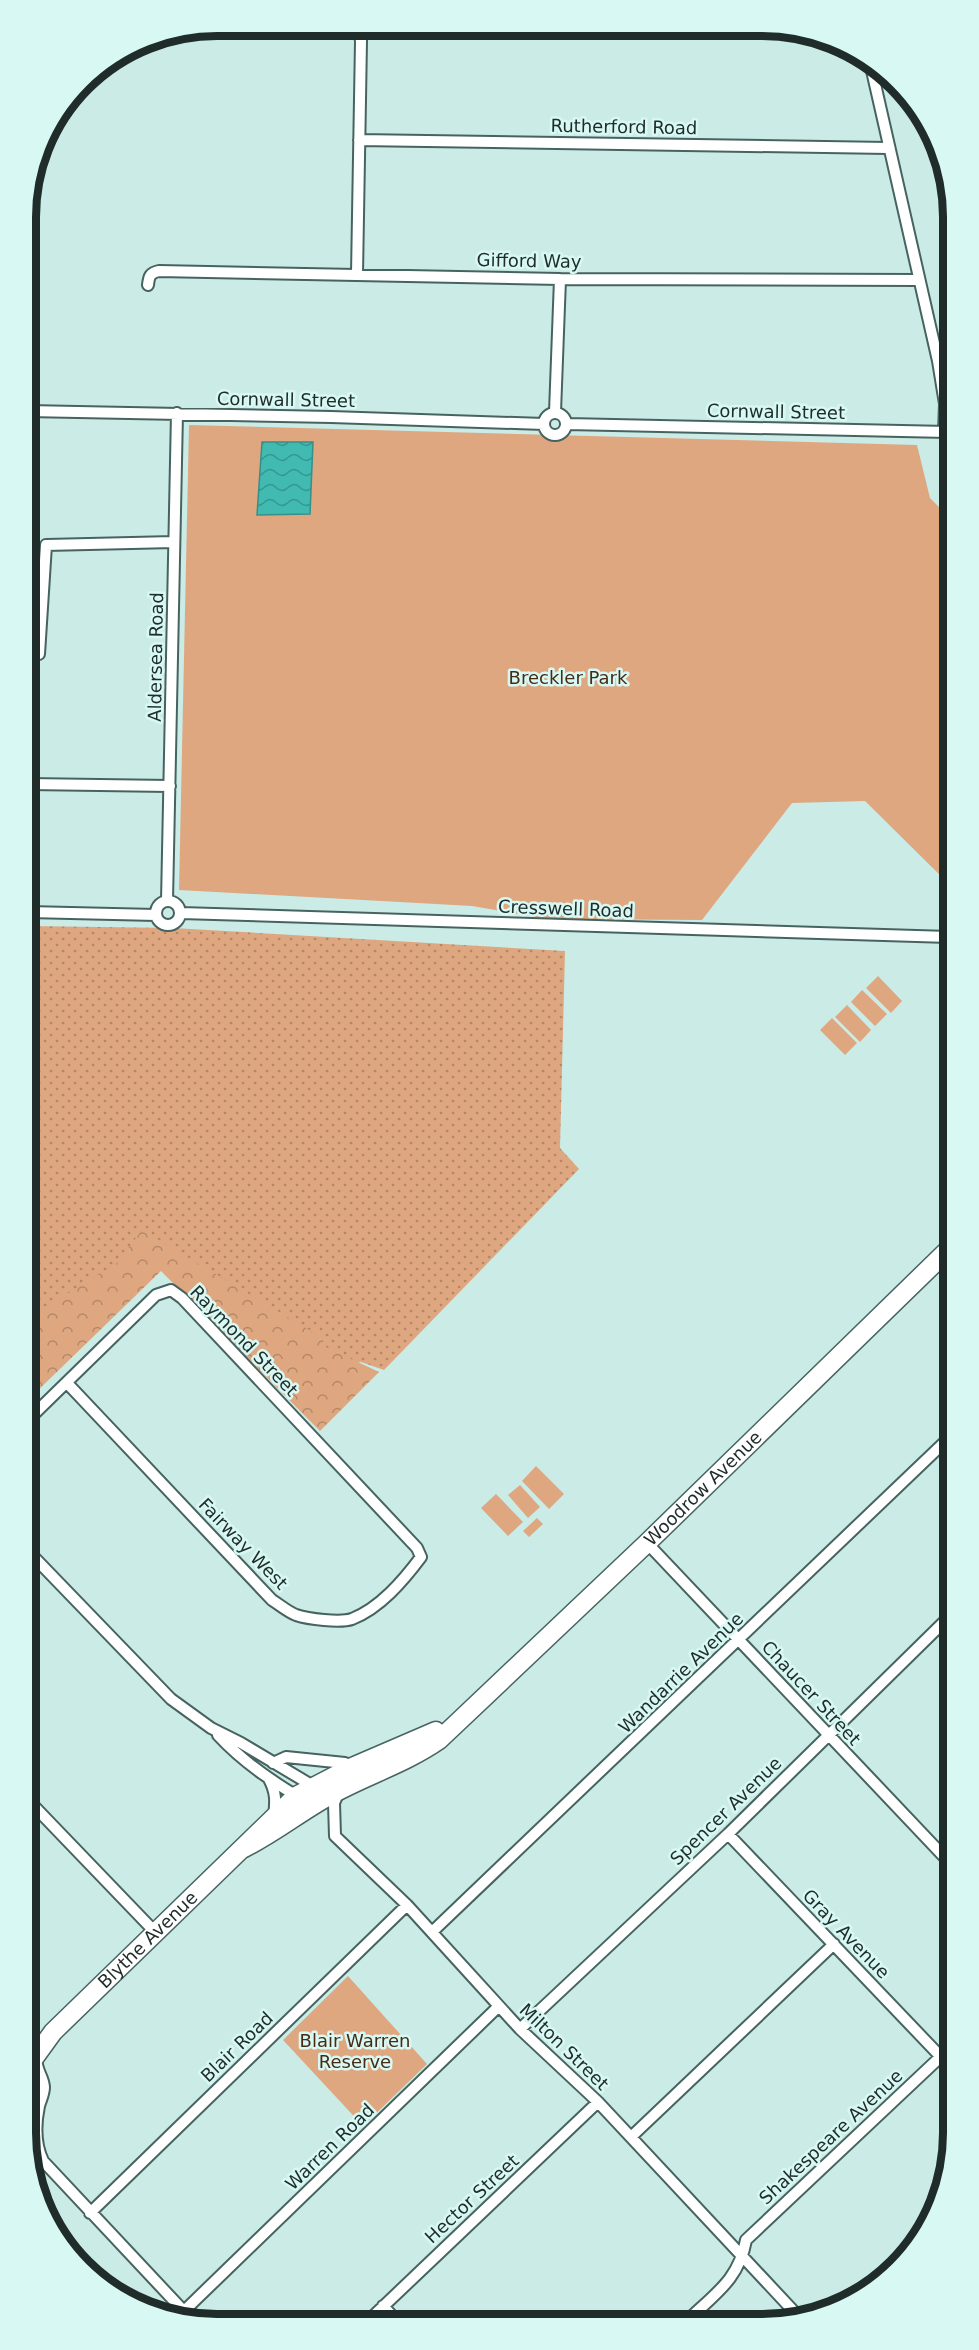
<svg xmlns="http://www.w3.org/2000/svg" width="979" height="2350" viewBox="0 0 979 2350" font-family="'DejaVu Sans',sans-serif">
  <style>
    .grass { fill: url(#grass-dots) }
    .forest { fill: url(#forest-crowns) }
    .park { fill: #dea780 }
    .water { fill: url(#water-waves); stroke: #378f88; stroke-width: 1.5 }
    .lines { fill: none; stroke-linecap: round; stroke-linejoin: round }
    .street-casing { stroke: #476360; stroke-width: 14 }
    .primary-casing { stroke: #476360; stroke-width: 21 }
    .street { stroke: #fff; stroke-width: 10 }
    .primary { stroke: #fff; stroke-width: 18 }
    .labels { text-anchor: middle; stroke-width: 5; stroke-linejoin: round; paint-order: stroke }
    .street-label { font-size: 18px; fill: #1f2c2a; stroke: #d8f8f4 }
    .park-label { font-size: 18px; fill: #482b15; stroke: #d8f8f4 }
    .rim { fill: none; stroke: #1f2c2a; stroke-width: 8 }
  </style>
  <defs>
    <pattern id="grass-dots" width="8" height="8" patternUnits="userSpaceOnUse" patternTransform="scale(1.5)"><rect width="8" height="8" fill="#dea780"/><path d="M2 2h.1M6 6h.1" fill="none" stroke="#b38869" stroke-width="1.8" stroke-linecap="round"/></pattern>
    <pattern id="forest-crowns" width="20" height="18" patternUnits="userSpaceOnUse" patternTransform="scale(1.5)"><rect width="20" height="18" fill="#dea780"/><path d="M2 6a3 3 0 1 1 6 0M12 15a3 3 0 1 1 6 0" fill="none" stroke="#b38869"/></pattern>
    <pattern id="water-waves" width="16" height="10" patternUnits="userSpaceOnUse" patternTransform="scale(1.5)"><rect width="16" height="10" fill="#41bab1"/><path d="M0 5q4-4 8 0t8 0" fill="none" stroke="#369790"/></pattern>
  </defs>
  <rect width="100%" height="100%" fill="#cbebe7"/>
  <path class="grass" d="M 28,926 L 173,928 L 565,951 L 560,1148 L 579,1169 L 384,1370 L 361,1362 L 337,1368 L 162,1259 L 30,1388 Z"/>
  <path class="forest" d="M 142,1230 L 321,1337 L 326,1347 L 379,1372 L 320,1431 L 161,1271 L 30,1398 L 29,1317 L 116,1264 Z"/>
  <path class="park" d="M 189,425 L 917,445 L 930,498 L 948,516 L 949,884 L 865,801 L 792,803 L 702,920 L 548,919 L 472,906 L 179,890 Z
    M 878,976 L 902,1001 L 891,1013 L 866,988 Z
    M 862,990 L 887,1014 L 875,1026 L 851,1002 Z
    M 847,1005 L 871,1030 L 860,1042 L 835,1017 Z
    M 832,1018 L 857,1043 L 845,1055 L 820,1030 Z
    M 536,1466 L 564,1494 L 549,1509 L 522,1481 Z
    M 520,1485 L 540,1507 L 528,1518 L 508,1495 Z
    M 496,1494 L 523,1522 L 508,1536 L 481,1508 Z
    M 537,1518 L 543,1524 L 529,1537 L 523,1531 Z
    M 348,1976 L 427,2064 L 363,2126 L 283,2040 Z"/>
  <path class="water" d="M 262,442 L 313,442 L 310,514 L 257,515 Z"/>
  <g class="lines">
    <g class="street-casing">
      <path id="street" d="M 870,62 L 938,361 L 945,404 L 944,432
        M 359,140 L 888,148
        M 357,274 L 361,41 L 358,26
        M 148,285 C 149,276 150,273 159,271 L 560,279 L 919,280
        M 27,411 L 331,417 L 544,424
        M 555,412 L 560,279
        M544 424a11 11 0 1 1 22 0a11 11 0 1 1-22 0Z
        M 567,424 L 948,432
        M 27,654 L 39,654 L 46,545 L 174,542
        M 28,784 L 170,786
        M156 913a12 12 0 1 1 24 0a12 12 0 1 1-24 0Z
        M 167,901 L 177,413
        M 28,912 L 156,915
        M 181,913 L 949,937
        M 30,1418 L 156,1295 L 171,1290 L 182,1298 L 417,1548 L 421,1557 C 403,1581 380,1608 352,1619 C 340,1623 308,1619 296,1615 C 288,1612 280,1605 272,1600 L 67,1383
        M 647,1543 L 952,1865
        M 30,1553 L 171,1699 L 211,1728 L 241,1743 L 313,1786
        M 218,1735 C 241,1760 271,1781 300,1798
        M 273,1763 L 286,1757 L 345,1763 L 350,1768
        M 269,1779 C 276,1792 276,1801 274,1816
        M 339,1791 L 334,1803 L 335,1836 L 407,1905 L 520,2029 L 598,2102 L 800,2318
        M 31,1803 L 156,1933
        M 728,1834 L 941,2057
        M 432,1932 L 951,1436
        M 520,2029 L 728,1834 L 951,1615
        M 36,2056 C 36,2072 43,2075 44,2087 C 44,2094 41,2099 39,2106 C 35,2125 35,2144 43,2161 L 193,2321
        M 32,2077 L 35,2083 L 39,2103
        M 631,2137 L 834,1944
        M 90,2213 L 407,1905
        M 383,2306 L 396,2320
        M 184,2311 L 499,2006
        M 689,2319 C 716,2293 739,2279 746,2240 L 953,2045
        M 369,2320 L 598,2102"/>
    </g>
    <g class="primary-casing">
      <g id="primary">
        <path id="s1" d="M 244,1848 C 278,1831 306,1807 340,1790 C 373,1773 409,1761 439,1740 L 647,1543 L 950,1248"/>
        <path id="s2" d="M 32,2061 L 53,2032 L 296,1796 L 350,1768 L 436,1731"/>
      </g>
    </g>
    <use href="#street" class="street"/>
    <use href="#primary" class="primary"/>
  </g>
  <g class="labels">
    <g class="street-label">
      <text transform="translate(624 127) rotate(1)" y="6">Rutherford Road</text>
      <text transform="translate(529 261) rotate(1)" y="6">Gifford Way</text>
      <text transform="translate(286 400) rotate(1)" y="6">Cornwall Street</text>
      <text transform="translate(776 412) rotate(1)" y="6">Cornwall Street</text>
      <text transform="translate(156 657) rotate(-89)" y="6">Aldersea Road</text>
      <text transform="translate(566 909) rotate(2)" y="6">Cresswell Road</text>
      <text transform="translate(244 1341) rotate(46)" y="6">Raymond Street</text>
      <text dy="6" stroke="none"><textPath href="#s1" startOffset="588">Woodrow Avenue</textPath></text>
      <text transform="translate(243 1544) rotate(46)" y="6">Fairway West</text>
      <text transform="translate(681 1673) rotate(-44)" y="6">Wandarrie Avenue</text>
      <text transform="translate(811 1693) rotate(47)" y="6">Chaucer Street</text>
      <text transform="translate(726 1811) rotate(-44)" y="6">Spencer Avenue</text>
      <text transform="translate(846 1934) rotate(46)" y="6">Gray Avenue</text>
      <text dy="6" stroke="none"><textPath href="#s2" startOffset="168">Blythe Avenue</textPath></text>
      <text transform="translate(237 2047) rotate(-44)" y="6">Blair Road</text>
      <text transform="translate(564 2047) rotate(44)" y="6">Milton Street</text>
      <text transform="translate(831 2137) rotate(-43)" y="6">Shakespeare Avenue</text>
      <text transform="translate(330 2147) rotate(-44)" y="6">Warren Road</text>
      <text transform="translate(472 2199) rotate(-43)" y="6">Hector Street</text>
    </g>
    <g class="park-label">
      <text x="568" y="684">Breckler Park</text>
      <text x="355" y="2047">Blair Warren<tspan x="355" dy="21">Reserve</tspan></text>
    </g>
  </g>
  <path d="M0 0H979V2350H0ZM217 36H762A181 181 0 0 1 943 217V2133A181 181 0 0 1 762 2314H217A181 181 0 0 1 36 2133V217A181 181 0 0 1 217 36Z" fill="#d8f8f4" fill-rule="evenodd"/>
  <path class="rim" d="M217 36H762A181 181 0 0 1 943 217V2133A181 181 0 0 1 762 2314H217A181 181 0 0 1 36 2133V217A181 181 0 0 1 217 36Z"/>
</svg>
